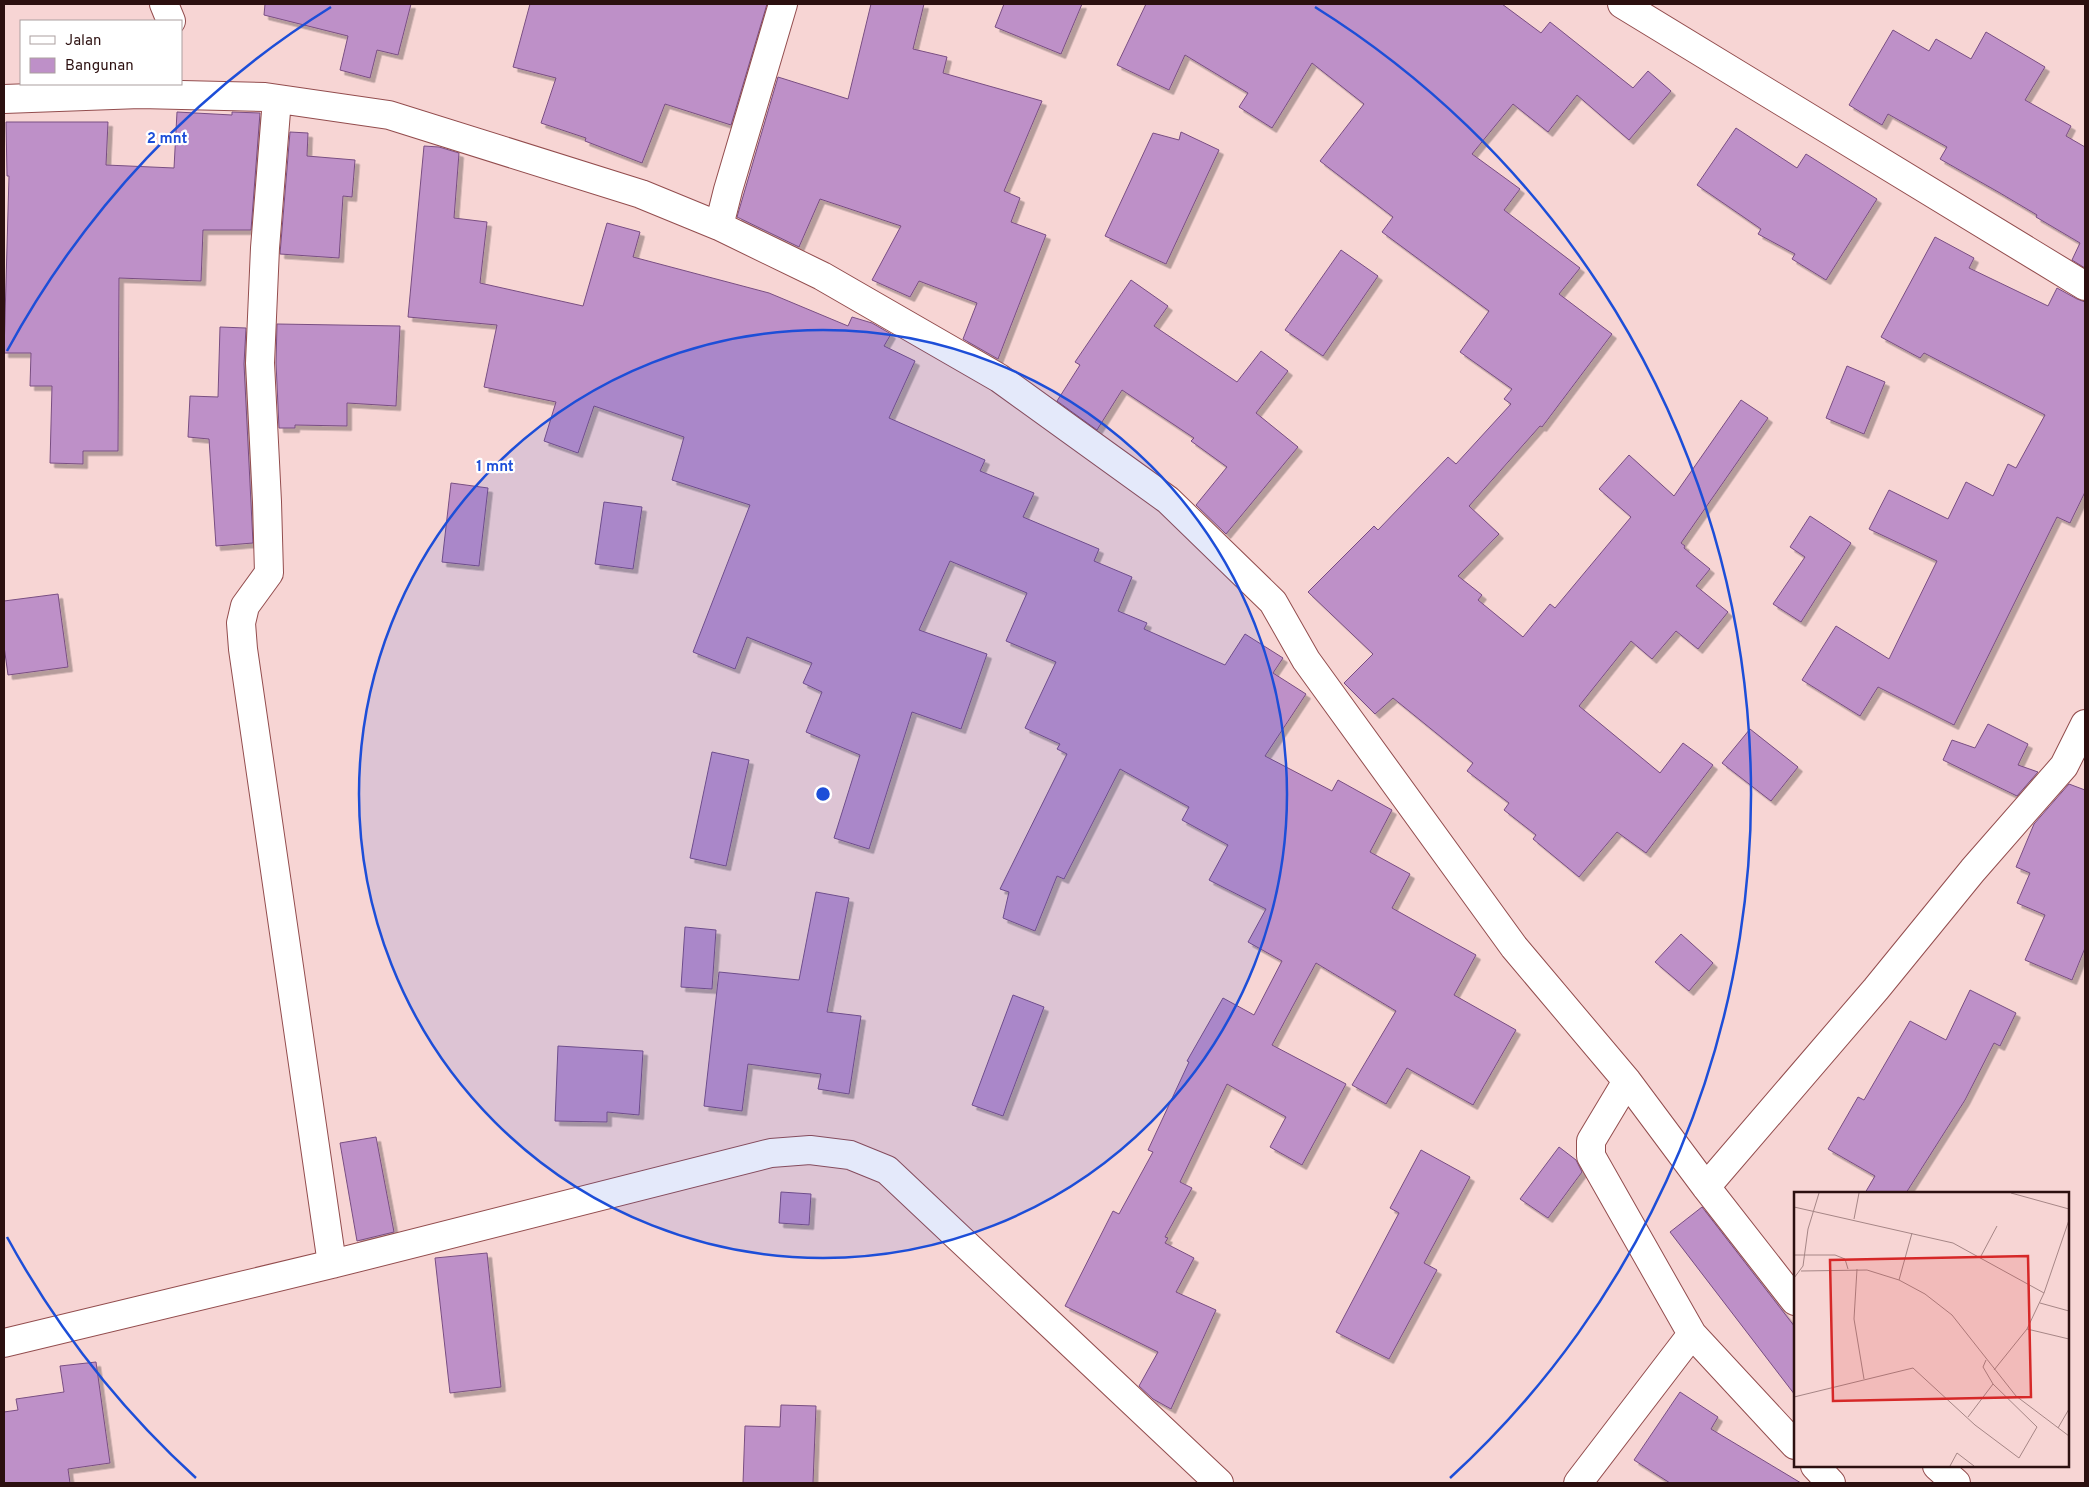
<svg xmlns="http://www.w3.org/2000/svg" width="2089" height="1487" viewBox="0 0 2089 1487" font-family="Overpass,sans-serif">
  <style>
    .building { fill: #be90c8; stroke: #794e82; filter: url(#shadow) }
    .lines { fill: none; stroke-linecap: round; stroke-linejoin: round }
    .street-casing { stroke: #934d4e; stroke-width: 30 }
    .street { stroke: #fff; stroke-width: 28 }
    .ring { fill: none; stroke: #1d4ed8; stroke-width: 2.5 }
    .inset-road { fill: none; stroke: #a68686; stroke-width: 1 }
    .view { fill: #d62828; fill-opacity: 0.15; stroke: #d62828; stroke-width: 2.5 }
    .inset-edge { fill: none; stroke: #2c1010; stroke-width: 2.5 }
    .centre { fill: #1d4ed8; stroke: #fff; stroke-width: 2.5 }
    .ring-label { font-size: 15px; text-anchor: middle; font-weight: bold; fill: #1d4ed8; stroke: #fff; stroke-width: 4.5; stroke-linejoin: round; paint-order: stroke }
  </style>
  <defs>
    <filter id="shadow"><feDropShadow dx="4.5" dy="4.5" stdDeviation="0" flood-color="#0004"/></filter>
  </defs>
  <rect width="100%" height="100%" fill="#f7d5d4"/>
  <path class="building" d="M 265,4 L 411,4 L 398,55 L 377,50 L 370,78 L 340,70 L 348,36 L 264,15 Z
    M 530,4 L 767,4 L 731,125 L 665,104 L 642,163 L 585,141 L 586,138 L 541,123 L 556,78 L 513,67 Z
    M 871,4 L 924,4 L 913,49 L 947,57 L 943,73 L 1042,101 L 1004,191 L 1020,198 L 1011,222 L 1046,235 L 998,359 L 963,339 L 977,303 L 919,281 L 910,297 L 872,280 L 901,226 L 820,199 L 799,247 L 737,217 L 778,77 L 848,99 Z
    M 1004,4 L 1082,4 L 1061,54 L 995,27 Z
    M 1146,4 L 1502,4 L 1541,33 L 1550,22 L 1633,88 L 1648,71 L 1671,91 L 1629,140 L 1577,95 L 1548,132 L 1513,104 L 1472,154 L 1520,189 L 1504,210 L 1580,268 L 1559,294 L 1612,334 L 1542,427 L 1540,426 L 1469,506 L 1499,534 L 1458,576 L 1482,595 L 1478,600 L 1523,637 L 1550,604 L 1555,608 L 1631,517 L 1599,489 L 1629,455 L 1674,496 L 1741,400 L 1768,418 L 1681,543 L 1685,546 L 1684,548 L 1710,569 L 1696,586 L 1728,612 L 1698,649 L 1676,631 L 1652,659 L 1631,641 L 1579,706 L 1660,773 L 1683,743 L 1713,765 L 1646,853 L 1617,832 L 1579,877 L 1533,839 L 1536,835 L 1504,810 L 1509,803 L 1467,771 L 1473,763 L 1393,698 L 1375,714 L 1344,683 L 1373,654 L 1308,592 L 1374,526 L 1378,530 L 1448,457 L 1456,464 L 1511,404 L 1504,399 L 1512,389 L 1460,352 L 1489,311 L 1382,232 L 1393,217 L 1320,161 L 1364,104 L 1312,63 L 1272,128 L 1239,107 L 1248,93 L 1185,55 L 1169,90 L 1117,65 Z
    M 1893,30 L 1929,51 L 1936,39 L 1971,59 L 1986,32 L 2045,67 L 2025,100 L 2071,126 L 2066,136 L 2085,147 L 2085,268 L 2072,260 L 2080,243 L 2036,217 L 2037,215 L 2000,193 L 1940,159 L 1947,147 L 1888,114 L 1882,125 L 1849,105 Z
    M 177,112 L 232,115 L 232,112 L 260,113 L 251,230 L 203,230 L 201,281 L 119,278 L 118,451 L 83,451 L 83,464 L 50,463 L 52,386 L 30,386 L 31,353 L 4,353 L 9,176 L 7,176 L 6,122 L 108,122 L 106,165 L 174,168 Z
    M 1736,128 L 1797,168 L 1806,154 L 1877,199 L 1826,280 L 1792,259 L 1795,254 L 1758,234 L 1761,229 L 1697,185 Z
    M 290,132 L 308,133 L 307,156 L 355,160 L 352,197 L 343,196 L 339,258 L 280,254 Z
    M 1181,132 L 1219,150 L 1166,264 L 1105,236 L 1153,133 L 1179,140 Z
    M 424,146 L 439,147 L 459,153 L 454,218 L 487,222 L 480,283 L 583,306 L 607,223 L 640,232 L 633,257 L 769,293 L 848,326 L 852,317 L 872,323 L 891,334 L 884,346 L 915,361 L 889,418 L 985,460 L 980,471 L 1034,493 L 1023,517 L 1099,549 L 1094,561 L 1132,577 L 1118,611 L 1147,623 L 1144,629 L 1225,665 L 1245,634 L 1283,658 L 1273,673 L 1306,694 L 1265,756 L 1332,791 L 1338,780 L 1392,810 L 1370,852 L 1410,874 L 1392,908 L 1476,955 L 1454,995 L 1516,1030 L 1473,1105 L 1407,1068 L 1386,1104 L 1352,1085 L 1396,1011 L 1316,963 L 1272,1045 L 1346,1084 L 1302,1165 L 1270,1147 L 1286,1117 L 1227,1084 L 1180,1182 L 1192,1188 L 1165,1237 L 1168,1238 L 1165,1243 L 1194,1258 L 1176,1292 L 1216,1310 L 1171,1409 L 1153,1399 L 1139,1386 L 1158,1352 L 1065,1306 L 1113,1211 L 1119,1214 L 1153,1152 L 1148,1150 L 1189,1062 L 1187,1061 L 1223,998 L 1254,1015 L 1282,961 L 1248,942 L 1266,909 L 1209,880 L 1228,845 L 1182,820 L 1189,807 L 1120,769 L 1064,879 L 1057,876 L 1035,931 L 1003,918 L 1009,892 L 1000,889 L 1067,754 L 1057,749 L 1060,744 L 1025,728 L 1056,662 L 1006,641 L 1027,593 L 950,561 L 919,630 L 987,654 L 961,729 L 912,712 L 869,849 L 834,838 L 860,755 L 806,732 L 822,692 L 803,683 L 812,663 L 747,637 L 735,669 L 693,652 L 750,505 L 672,480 L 684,437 L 594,406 L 578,453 L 544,441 L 556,402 L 484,387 L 497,325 L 408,317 Z
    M 1935,237 L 1974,258 L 1969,268 L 2048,306 L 2057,288 L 2077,299 L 2085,302 L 2085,492 L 2070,523 L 2057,517 L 1954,725 L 1878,687 L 1860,716 L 1802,680 L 1836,626 L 1889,659 L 1937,561 L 1869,529 L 1889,490 L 1948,519 L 1966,482 L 1993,496 L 2008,464 L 2016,468 L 2045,415 L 1924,353 L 1920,358 L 1881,337 Z
    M 1341,250 L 1378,276 L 1323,356 L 1285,330 Z
    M 1131,280 L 1168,306 L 1154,326 L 1237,382 L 1261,351 L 1288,371 L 1256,413 L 1298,447 L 1226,534 L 1196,505 L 1227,467 L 1191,441 L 1194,438 L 1122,390 L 1097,430 L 1057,401 L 1080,365 L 1075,362 Z
    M 277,324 L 400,326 L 396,406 L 347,403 L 347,426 L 295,425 L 295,428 L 279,428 L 276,363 Z
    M 220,327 L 246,328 L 244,364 L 253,543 L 216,546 L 209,439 L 188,437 L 190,396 L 218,397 Z
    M 1847,366 L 1885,382 L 1864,434 L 1826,418 Z
    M 451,483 L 488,488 L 479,566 L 442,562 Z
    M 604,502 L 642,507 L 633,569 L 595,564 Z
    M 1810,516 L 1851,543 L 1801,622 L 1773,604 L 1805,557 L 1790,547 Z
    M 58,594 L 68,667 L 8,675 L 4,646 L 4,601 Z
    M 1988,724 L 2028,744 L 2018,765 L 2038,772 L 2017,796 L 1943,760 L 1952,740 L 1975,748 Z
    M 1750,729 L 1798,767 L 1771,801 L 1722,763 Z
    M 712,752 L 749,760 L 726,866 L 690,858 Z
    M 2069,784 L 2085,790 L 2085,948 L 2072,980 L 2025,960 L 2045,915 L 2017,903 L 2030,873 L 2016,867 L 2034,824 Z
    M 816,892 L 849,898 L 827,1012 L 861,1016 L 849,1094 L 818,1089 L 821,1074 L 748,1064 L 742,1111 L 704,1106 L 719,972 L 799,980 Z
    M 685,927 L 716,930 L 712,989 L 681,987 Z
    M 1681,934 L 1713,963 L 1689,991 L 1655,962 Z
    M 1970,990 L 2016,1013 L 2000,1046 L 1994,1043 L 1965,1100 L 1906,1193 L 1865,1193 L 1875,1176 L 1828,1149 L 1858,1097 L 1864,1100 L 1910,1021 L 1946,1040 Z
    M 1013,995 L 1044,1007 L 1003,1116 L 972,1105 Z
    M 558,1046 L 643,1051 L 639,1115 L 607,1112 L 607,1122 L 555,1121 Z
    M 376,1137 L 394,1232 L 357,1241 L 340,1143 Z
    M 1559,1147 L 1576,1160 L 1582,1172 L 1548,1218 L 1520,1199 Z
    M 1421,1150 L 1470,1177 L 1424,1263 L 1437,1270 L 1389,1359 L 1336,1332 L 1399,1213 L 1390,1208 Z
    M 781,1192 L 811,1194 L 809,1225 L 779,1223 Z
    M 1702,1207 L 1795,1327 L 1795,1395 L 1670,1232 Z
    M 487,1253 L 501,1387 L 450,1393 L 435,1258 Z
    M 96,1362 L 110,1463 L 68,1469 L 70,1483 L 4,1483 L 4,1412 L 18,1410 L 16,1399 L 64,1392 L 60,1366 Z
    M 1680,1392 L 1718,1417 L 1711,1429 L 1801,1483 L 1670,1483 L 1634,1460 Z
    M 781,1405 L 816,1406 L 813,1483 L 743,1483 L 745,1426 L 780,1427 Z"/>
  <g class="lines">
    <g class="street-casing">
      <path id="street" d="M 164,4 L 171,21
        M 1622,4 L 2085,286
        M 4,99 L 140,94 L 265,97 L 389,115 L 641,194 L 719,226 L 822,276 L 999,378 L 1168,500 L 1273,602 L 1306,660 L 1514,947 L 1627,1081 L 1706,1187 L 1795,1301
        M 277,99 L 265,248 L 260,363 L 267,502 L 269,573 L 245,606 L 241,623 L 243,649 L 332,1264
        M 719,226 L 728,190 L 783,4
        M 1627,1081 L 1591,1141 L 1591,1156 L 1692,1334 L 1795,1445
        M 1706,1187 L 1876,989 L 1973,870 L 2064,766 L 2085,724
        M 4,1343 L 332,1264 L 771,1153 L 810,1150 L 850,1155 L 887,1170 L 1219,1483
        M 1815,1466 L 1831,1483
        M 1937,1466 L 1956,1483
        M 1578,1483 L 1692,1334"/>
    </g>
    <use href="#street" class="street"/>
  </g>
  <circle cx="823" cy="794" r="464" fill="#1d4ed8" fill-opacity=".12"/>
  <g class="ring">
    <circle cx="823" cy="794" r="464"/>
    <path d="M196 1478A928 928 0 0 1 7 1237M7 351A928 928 0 0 1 331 7M1315 7A928 928 0 0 1 1450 1478"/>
  </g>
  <g transform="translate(1794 1192)">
    <rect width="275" height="275" fill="#f7d5d4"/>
    <path class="inset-road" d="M 217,1 L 275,17M 0,15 L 159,51 L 250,101M 60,27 L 65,1M 0,63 L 41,63 L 51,67 L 54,77M 187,64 L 203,34M 63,77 L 60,127 L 70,187M 7,79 L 73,78 L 105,88 L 131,102 L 158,123 L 222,204 L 275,244M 0,86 L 9,74 L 14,37 L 25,1M 105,88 L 118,41M 246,111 L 275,119M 233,137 L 275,147M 200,178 L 233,137 L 250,101 L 275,28M 0,205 L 119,176 L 181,233 L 225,266 L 243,235 L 199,192 L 189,175 L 192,168M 174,225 L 199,192M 264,236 L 275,217M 156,274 L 163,261 L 180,274"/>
    <path class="view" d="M 234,64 L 237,205 L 39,209 L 36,68 Z"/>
    <rect width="275" height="275" class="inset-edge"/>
  </g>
  <circle cx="823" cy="794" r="8" class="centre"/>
  <g class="ring-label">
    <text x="167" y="143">2 mnt</text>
    <text x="495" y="471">1 mnt</text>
  </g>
  <rect width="2089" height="1487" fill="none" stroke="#2c1010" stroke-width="10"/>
  <rect x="20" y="20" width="162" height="65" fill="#ffffff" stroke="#ab9f9f"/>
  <rect x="30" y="36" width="25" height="8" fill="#ffffff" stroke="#ab9f9f"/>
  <text x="65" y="45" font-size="15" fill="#2c1010">Jalan</text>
  <rect x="30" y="58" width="25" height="15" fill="#be90c8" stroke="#ab9f9f"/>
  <text x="65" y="70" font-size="15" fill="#2c1010">Bangunan</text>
</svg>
